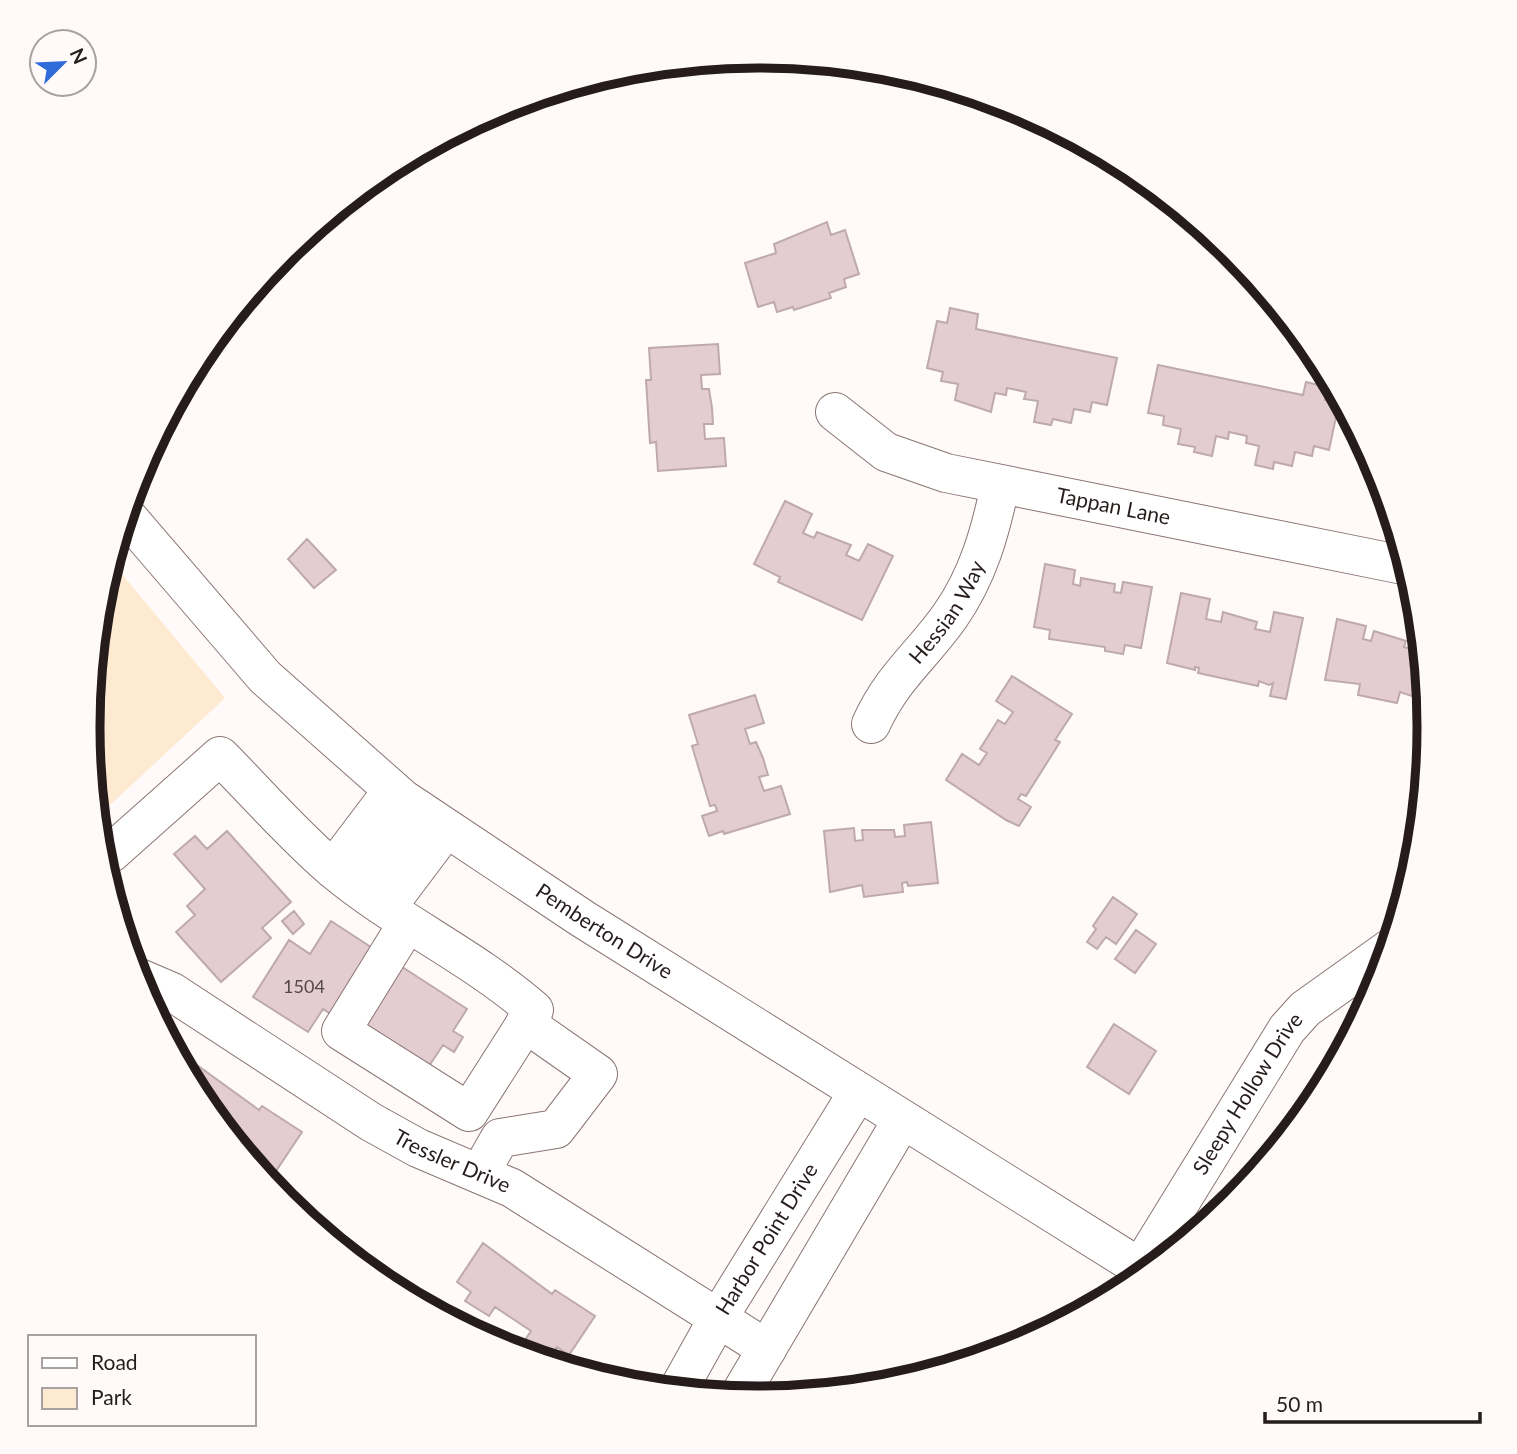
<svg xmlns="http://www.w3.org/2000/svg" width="1517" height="1454" viewBox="0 0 1517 1454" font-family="Lato,sans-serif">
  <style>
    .green { fill: #fdead0 }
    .building { fill: #e3ccd2; stroke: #bea9ae; stroke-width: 2 }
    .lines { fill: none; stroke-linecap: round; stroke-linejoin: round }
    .minor-casing { stroke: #8a7573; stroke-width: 40 }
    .minor { stroke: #fff; stroke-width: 38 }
    .labels { text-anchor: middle; stroke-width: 6; stroke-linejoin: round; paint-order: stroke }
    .number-label { font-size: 18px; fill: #544849 }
    .street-label { font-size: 21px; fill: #251c1b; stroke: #fffaf9 }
    .rim { fill: none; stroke: #251c1b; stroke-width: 9 }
  </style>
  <rect width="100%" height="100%" fill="#fffaf9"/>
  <path class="green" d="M 111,561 L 225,698 L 96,818 L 88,727 L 100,596 Z"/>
  <path class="building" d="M 827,222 L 831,235 L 845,230 L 859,274 L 844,279 L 846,287 L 829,293 L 831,298 L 794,310 L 793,307 L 777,312 L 774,302 L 758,307 L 745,263 L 776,253 L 774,244 Z
    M 950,308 L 978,314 L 976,329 L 1117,358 L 1107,405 L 1092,402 L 1090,412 L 1074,409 L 1071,423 L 1053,419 L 1051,425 L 1034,422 L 1038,401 L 1024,399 L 1026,392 L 1007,388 L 1006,395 L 995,393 L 991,412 L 955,400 L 958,384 L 941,381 L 943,372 L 927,368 L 937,321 L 947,323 Z
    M 718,344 L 720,374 L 701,375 L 702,389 L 709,389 L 712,408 L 713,424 L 704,424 L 705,439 L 724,438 L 726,466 L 658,471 L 656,442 L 650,443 L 646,380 L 651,380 L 649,348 Z
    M 1158,365 L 1303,395 L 1306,382 L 1327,387 L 1325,400 L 1339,403 L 1329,450 L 1314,446 L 1312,456 L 1295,452 L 1292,466 L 1274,462 L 1273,469 L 1255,465 L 1259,446 L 1246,443 L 1247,436 L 1229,432 L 1228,439 L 1216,436 L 1212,456 L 1194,452 L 1195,447 L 1178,444 L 1181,429 L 1163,425 L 1164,416 L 1148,413 Z
    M 785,501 L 812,514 L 803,533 L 814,538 L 817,532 L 851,545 L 846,555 L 859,561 L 868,544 L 893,556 L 862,620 L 778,582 L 780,577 L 754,564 Z
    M 307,539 L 336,570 L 314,588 L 288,559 Z
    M 1045,564 L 1075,570 L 1073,584 L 1080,586 L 1081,578 L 1115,584 L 1114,592 L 1121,593 L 1123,582 L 1152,587 L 1141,648 L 1125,645 L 1123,654 L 1105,651 L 1105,647 L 1049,639 L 1050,630 L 1034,627 Z
    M 1181,593 L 1210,599 L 1206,619 L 1221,622 L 1223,612 L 1257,622 L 1255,629 L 1270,632 L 1274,612 L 1303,618 L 1286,699 L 1270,696 L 1273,683 L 1269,685 L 1259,681 L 1258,686 L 1198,673 L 1199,668 L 1195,667 L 1195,670 L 1167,663 Z
    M 1337,619 L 1366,626 L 1363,639 L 1371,641 L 1374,631 L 1406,641 L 1404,647 L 1411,649 L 1414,635 L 1421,636 L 1427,701 L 1400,692 L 1397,703 L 1358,695 L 1360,684 L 1325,680 Z
    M 1012,676 L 1072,714 L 1055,740 L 1060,742 L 1026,796 L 1021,794 L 1018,799 L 1031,807 L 1019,826 L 1006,820 L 946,780 L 962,754 L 979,765 L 987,753 L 980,749 L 998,720 L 1005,724 L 1013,712 L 996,701 Z
    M 755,695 L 764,723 L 745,729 L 750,744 L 756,742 L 763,758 L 768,775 L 759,777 L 764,791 L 781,786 L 790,814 L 724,834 L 723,831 L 709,836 L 702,816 L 717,811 L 715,805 L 710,806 L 692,746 L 698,744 L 689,715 Z
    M 931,822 L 938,883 L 908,886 L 907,882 L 902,883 L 903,892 L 864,897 L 862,885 L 830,892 L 824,831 L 854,828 L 855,841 L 863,840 L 862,830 L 894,830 L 895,837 L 905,836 L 904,825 Z
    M 227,831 L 291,902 L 262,928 L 271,938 L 221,982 L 176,932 L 195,915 L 187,906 L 205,889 L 174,854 L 195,836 L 207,849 Z
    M 1113,897 L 1137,914 L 1116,944 L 1106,937 L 1097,949 L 1087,942 L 1096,929 L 1093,926 Z
    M 294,911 L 304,924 L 293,934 L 282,921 Z
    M 331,921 L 377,951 L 335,1017 L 323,1009 L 308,1032 L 253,997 L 289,940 L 310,954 Z
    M 1136,930 L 1156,944 L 1135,973 L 1115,959 Z
    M 393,961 L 467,1009 L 453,1031 L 463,1037 L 454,1052 L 443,1045 L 429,1066 L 356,1018 Z
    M 1114,1024 L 1156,1051 L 1129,1094 L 1087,1067 Z
    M 171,1030 L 180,1035 L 177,1040 L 168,1034 Z
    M 190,1060 L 259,1110 L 262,1106 L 302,1132 L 276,1171 L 264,1163 L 259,1171 L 200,1099 L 184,1068 Z
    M 483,1243 L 552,1294 L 555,1290 L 595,1316 L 569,1355 L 557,1347 L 550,1357 L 525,1340 L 531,1331 L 495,1307 L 489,1316 L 465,1301 L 471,1292 L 457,1282 Z"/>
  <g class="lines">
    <g class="minor-casing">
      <g id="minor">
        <path id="s1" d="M 835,412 L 886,452 L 946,473 L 1408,566"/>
        <path id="s2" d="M 125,514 L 265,677 L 403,799 L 583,919 L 1147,1272"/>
        <path id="s3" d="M 871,724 C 893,676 921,657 950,616 C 978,576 990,533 1000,486"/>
        <path d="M 111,853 L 220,756 C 257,793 293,835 333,869 C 396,922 472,956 534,1010 L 469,1112 L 341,1031 L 407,924"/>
        <path d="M 333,869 L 392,791"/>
        <path d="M 362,889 L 418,809"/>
        <path d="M 387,907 L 445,830"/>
        <path id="s4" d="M 137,977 L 172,992 L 371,1122 L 418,1148 L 512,1188 L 767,1349"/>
        <path d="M 480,1173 L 500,1138 L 556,1129 L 598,1074 L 525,1023"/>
        <path id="s5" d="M 1140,1268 L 1287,1029 L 1305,1009 L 1389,949"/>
        <path id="s6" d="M 678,1390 L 717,1320 L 858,1092"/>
        <path d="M 739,1396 L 902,1120"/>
      </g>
    </g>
    <use href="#minor" class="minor"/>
  </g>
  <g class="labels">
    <g class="number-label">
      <text x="304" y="993">1504</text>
    </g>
    <g class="street-label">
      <text dy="7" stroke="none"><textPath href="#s1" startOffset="299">Tappan Lane</textPath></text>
      <text dy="7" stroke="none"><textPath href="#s3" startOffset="136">Hessian Way</textPath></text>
      <text dy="7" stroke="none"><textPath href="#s2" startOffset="640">Pemberton Drive</textPath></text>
      <text dy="7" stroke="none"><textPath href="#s5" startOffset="205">Sleepy Hollow Drive</textPath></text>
      <text dy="7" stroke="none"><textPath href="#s4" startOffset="366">Tressler Drive</textPath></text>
      <text dy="7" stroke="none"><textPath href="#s6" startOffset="175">Harbor Point Drive</textPath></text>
    </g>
  </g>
  <path d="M0 0H1517V1454H0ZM758 68H759A658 658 0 0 1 1417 726V728A658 658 0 0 1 759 1386H758A658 658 0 0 1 100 728V726A658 658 0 0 1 758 68Z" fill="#fffaf9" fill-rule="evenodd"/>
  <path class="rim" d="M758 68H759A658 658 0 0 1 1417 726V728A658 658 0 0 1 759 1386H758A658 658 0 0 1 100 728V726A658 658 0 0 1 758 68Z"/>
  <rect x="28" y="1335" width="228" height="91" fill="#fffaf9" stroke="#a8a1a0" stroke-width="2"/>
  <rect x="42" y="1358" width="35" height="10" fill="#ffffff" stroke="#a8a1a0" stroke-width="2"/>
  <text x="91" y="1370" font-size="21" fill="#251c1b">Road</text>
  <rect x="42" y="1388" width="35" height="21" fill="#fdead0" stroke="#a8a1a0" stroke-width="2"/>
  <text x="91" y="1405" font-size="21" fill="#251c1b">Park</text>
  <g transform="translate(63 63) rotate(66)"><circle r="33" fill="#fffaf9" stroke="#a8a1a0" stroke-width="2"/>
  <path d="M0-5L12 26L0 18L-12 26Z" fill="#2f6bd9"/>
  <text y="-10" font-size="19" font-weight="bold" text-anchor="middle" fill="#251c1b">N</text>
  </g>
  <path d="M1265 1412v10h215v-10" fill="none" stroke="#251c1b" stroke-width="3.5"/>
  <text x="1276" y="1412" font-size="21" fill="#251c1b" stroke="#fffaf9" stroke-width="5" paint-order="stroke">50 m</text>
</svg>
